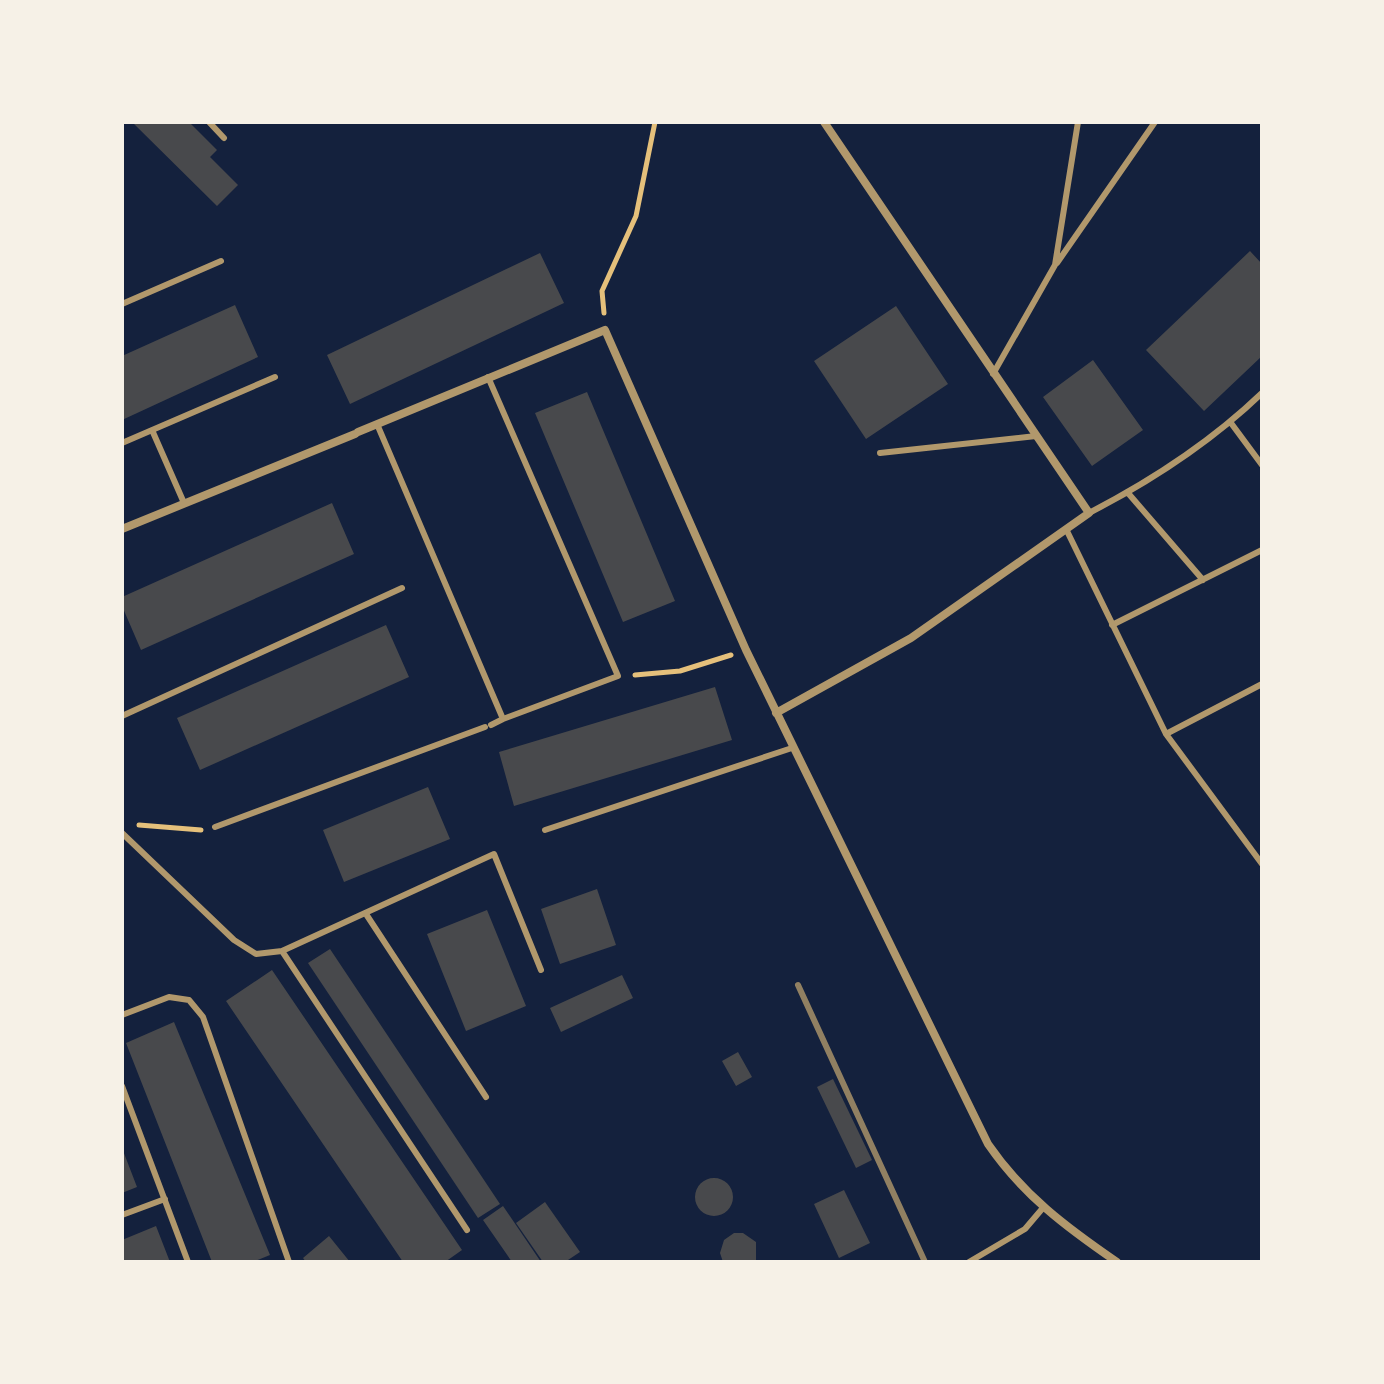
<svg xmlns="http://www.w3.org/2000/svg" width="1384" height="1384" viewBox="0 0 1384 1384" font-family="Ubuntu,sans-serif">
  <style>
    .building { fill: #48494c }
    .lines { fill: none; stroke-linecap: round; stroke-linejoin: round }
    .path { stroke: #e5c07b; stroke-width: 5 }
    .service { stroke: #b1986c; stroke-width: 6 }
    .minor { stroke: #b1986c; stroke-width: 8 }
    .rail { stroke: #918062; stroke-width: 6 }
  </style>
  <rect width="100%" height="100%" fill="#14213d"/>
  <path class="building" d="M 132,122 L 189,122 L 217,150 L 210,157 L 238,185 L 217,206 Z
    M 1250,251 L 1262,264 L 1262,356 L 1204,411 L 1146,350 Z
    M 540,253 L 564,303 L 350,404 L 327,355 Z
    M 235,305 L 258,357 L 122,420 L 122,356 Z
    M 896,306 L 948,384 L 866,439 L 814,361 Z
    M 1093,360 L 1143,430 L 1092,466 L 1043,397 Z
    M 587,392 L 675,601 L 623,622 L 535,413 Z
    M 332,503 L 354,554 L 141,650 L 122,606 L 122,597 Z
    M 386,625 L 409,677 L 200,770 L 177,718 Z
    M 715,687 L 732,740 L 514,806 L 499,752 Z
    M 428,787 L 450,839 L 344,882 L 323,830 Z
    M 597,889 L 616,945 L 560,964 L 541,909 Z
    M 487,910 L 526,1006 L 466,1031 L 427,934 Z
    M 330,949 L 500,1204 L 478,1218 L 308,963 Z
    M 272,970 L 462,1250 L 445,1262 L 403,1262 L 226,1001 Z
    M 622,975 L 633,998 L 561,1032 L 550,1008 Z
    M 174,1022 L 270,1255 L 253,1262 L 212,1262 L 126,1043 Z
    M 738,1052 L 752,1077 L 736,1086 L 722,1061 Z
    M 833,1079 L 872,1160 L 856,1168 L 817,1087 Z
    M 122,1148 L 137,1187 L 122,1193 Z
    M695 1197a19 19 0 1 1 38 0a19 19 0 1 1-38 0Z
    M 844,1190 L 870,1243 L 839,1258 L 814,1204 Z
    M 545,1202 L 580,1252 L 565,1262 L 543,1262 L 516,1223 Z
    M 503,1206 L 541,1262 L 512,1262 L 483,1220 Z
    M 156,1226 L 170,1262 L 122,1262 L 122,1240 Z
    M 743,1233 L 756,1242 L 756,1262 L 723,1262 L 720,1253 L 724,1240 L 734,1233 Z
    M 329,1236 L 350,1262 L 306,1262 L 303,1258 Z"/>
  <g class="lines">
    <path class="path" d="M 604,313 L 602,291 L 636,216 L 655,122
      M 635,675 L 680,671 L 731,655
      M 139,825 L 201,830"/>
    <path class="service" d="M 209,122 L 224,138
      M 1057,263 L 1155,122
      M 122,304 L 221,261
      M 993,374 L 1055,265 L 1078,122
      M 1231,423 L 1262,465
      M 377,424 L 503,719 L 618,676 L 488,377
      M 152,430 L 184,503
      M 122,443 L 275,377
      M 880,453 L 1036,436
      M 1128,493 L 1203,580
      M 1089,513 C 1151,481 1212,441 1262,393
      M 1067,531 L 1166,734 L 1262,864
      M 1112,625 L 1262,550
      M 122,716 L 402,588
      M 491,725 L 503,719
      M 1166,734 L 1262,684
      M 215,827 L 485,727
      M 545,830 L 792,748
      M 122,833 L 234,940 L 256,954 L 282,951 L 494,854 L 541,970
      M 366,914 L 486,1097
      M 282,951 L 467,1230
      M 122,1015 L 169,997 L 189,1000 L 203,1017 L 289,1262
      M 122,1086 L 188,1262
      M 122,1215 L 165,1199
      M 969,1262 L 1025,1229 L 1042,1209"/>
    <path class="minor" d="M 358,432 L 605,330 L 746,650 L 988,1144 C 1023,1195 1066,1227 1117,1262
      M 122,529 L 355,434
      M 776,713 L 911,638 L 1089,513 L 824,122"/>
    <path class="rail" d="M 798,985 L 925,1262"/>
  </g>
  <rect width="1384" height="1384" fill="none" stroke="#f6f1e7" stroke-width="248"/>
</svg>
